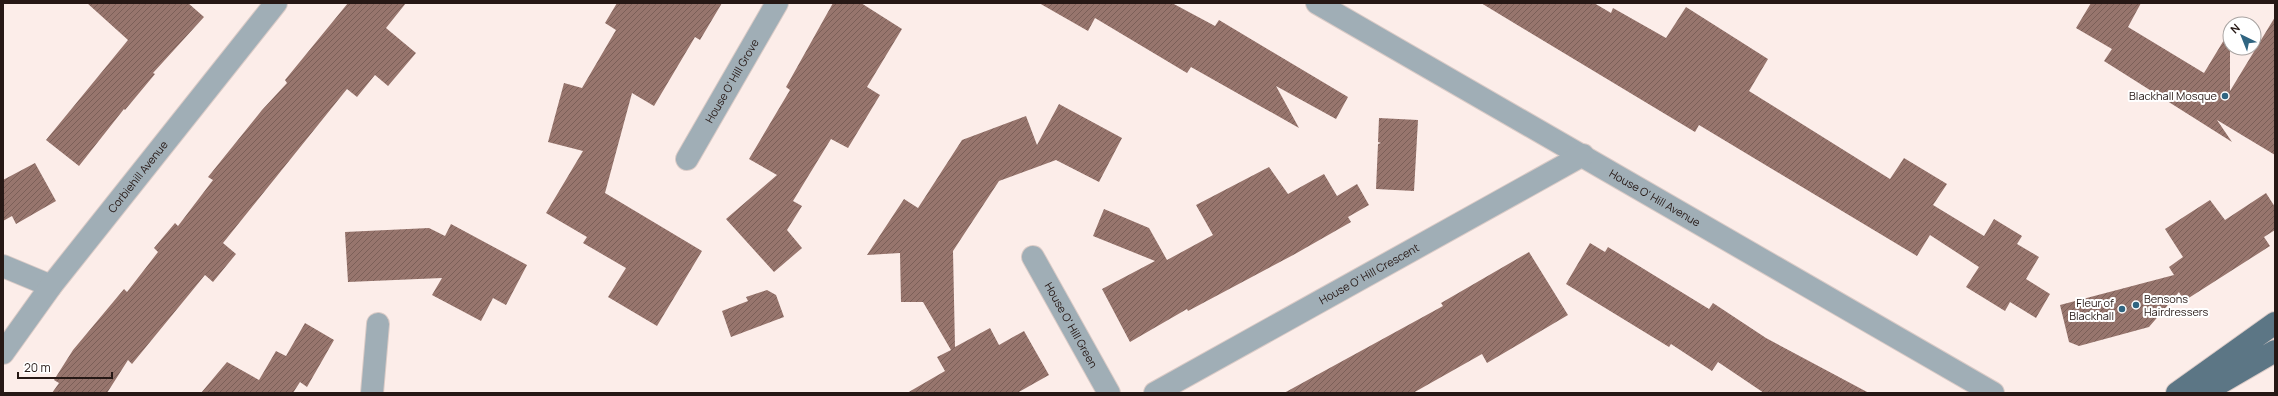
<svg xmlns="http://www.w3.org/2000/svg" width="2278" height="396" viewBox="0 0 2278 396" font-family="Manrope,sans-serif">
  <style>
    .building { fill: url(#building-hatch) }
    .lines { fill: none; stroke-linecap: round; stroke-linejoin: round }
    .street-casing { stroke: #dacbc7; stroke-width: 24 }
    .primary-casing { stroke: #dacbc7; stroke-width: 24 }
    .street { stroke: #a0aeb6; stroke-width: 22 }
    .primary { stroke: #5c7685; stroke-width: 22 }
    .poi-dot { fill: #306581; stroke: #fff; stroke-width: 1.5 }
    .labels { text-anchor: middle; stroke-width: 4; stroke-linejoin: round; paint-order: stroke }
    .street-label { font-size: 11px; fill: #261815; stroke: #fff }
    .poi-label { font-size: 11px; fill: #261815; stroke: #fff; text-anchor: end }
  </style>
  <defs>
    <pattern id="building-hatch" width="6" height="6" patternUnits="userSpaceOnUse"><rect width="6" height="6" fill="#97756d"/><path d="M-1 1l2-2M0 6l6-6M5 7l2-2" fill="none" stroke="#7b5f58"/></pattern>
  </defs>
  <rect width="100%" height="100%" fill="#fcede9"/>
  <path class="building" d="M 87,3 L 188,3 L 204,17 L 153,73 L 155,74 L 125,110 L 124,109 L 79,166 L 46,140 L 128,40 Z
    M 348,3 L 406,3 L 386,28 L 416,53 L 388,86 L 375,75 L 357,97 L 347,89 L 223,243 L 236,254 L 213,282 L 205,275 L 132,364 L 128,360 L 107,393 L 52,393 L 59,383 L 54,380 L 73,350 L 124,289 L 127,292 L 158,252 L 154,248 L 175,223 L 178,226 L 213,180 L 208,177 L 262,110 L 287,83 L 285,80 Z
    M 617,3 L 722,3 L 700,40 L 695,37 L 654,106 L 632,93 L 605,193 L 702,251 L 657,326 L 608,297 L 626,268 L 583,243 L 587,237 L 546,213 L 583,151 L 548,142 L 564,83 L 582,88 L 616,30 L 605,23 Z
    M 833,3 L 861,3 L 902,29 L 867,87 L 880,95 L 848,148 L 831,139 L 793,201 L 802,206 L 787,230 L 802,248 L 774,272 L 726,219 L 777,175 L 749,159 L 790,90 L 786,87 Z
    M 1039,3 L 1172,3 L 1215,26 L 1219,20 L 1348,97 L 1336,119 L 1276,86 L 1299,128 L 1191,67 L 1187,73 L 1095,18 L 1088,31 Z
    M 1481,3 L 1594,3 L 1611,13 L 1613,8 L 1666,38 L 1686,7 L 1768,59 L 1749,91 L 1890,179 L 1904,158 L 1947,184 L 1933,205 L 1984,236 L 1994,219 L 2022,236 L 2017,244 L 2039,257 L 2026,279 L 2050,294 L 2036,318 L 2010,302 L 2005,311 L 1966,287 L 1979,267 L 1930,235 L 1917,256 L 1699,125 L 1695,132 Z
    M 2091,3 L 2141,3 L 2128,27 L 2204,73 L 2230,30 L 2230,91 L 2275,17 L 2275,155 L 2217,120 L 2232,142 L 2104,61 L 2112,49 L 2076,28 Z
    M 1059,104 L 1122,138 L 1099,182 L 1056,160 L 999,181 L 953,251 L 955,347 L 990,328 L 999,345 L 1024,331 L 1049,375 L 1017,393 L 907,393 L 945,371 L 937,357 L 951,350 L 923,302 L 901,302 L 900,253 L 867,255 L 904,199 L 918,208 L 962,140 L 1026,116 L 1037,145 Z
    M 1379,118 L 1418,120 L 1414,191 L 1376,189 L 1378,144 L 1381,143 L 1378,142 Z
    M 35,163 L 56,201 L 16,224 L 12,216 L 3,221 L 3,180 Z
    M 1269,167 L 1288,194 L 1324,174 L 1337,196 L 1357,184 L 1369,205 L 1348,217 L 1351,222 L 1295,254 L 1188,311 L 1187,309 L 1130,342 L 1102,289 L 1155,261 L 1093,236 L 1104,209 L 1149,228 L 1167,260 L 1213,235 L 1196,205 Z
    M 2266,193 L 2275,207 L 2275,230 L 2264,237 L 2270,246 L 2184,301 L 2179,292 L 2149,327 L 2079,346 L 2069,342 L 2060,305 L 2174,275 L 2169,267 L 2183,257 L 2165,229 L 2210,200 L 2225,220 Z
    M 451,224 L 527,265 L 506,305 L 493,298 L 481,321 L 432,295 L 442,278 L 348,282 L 345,232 L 429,228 L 445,236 Z
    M 1590,243 L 1605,252 L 1608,247 L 1709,309 L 1713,303 L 1766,338 L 1869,393 L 1764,393 L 1718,362 L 1712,371 L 1671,344 L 1669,347 L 1566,284 Z
    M 1529,252 L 1568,315 L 1487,363 L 1482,354 L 1413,393 L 1284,393 L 1443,306 L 1441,303 Z
    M 767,290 L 776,295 L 784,317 L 731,337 L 722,311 L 748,301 L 746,297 Z
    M 305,323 L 334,340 L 307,387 L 300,382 L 293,393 L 201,393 L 227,362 L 259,380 L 276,351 L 286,356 Z"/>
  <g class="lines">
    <g class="street-casing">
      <g id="street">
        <path id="s1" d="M 1317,3 L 1993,393"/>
        <path id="s2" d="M 687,159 L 777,3"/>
        <path id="s3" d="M 1033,257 L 1109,393"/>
        <path d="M 3,266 L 51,286"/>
        <path id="s4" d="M 3,353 L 51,286 L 276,3"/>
        <path d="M 372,393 L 378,324"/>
        <path id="s5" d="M 1155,393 L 1583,155"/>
      </g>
    </g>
    <g class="primary-casing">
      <path id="primary" d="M 2177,393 L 2275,323
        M 2203,393 L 2275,351"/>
    </g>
    <use href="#street" class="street"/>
    <use href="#primary" class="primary"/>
  </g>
  <g class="poi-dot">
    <circle cx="2225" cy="96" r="4"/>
    <circle cx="2136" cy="305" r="4"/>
    <circle cx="2122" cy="309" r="4"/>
  </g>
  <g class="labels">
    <g class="street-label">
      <text dy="4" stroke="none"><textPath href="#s2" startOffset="90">House O' Hill Grove</textPath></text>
      <text dy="4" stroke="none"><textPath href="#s4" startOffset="222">Corbiehill Avenue</textPath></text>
      <text dy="4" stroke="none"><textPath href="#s1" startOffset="390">House O' Hill Avenue</textPath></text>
      <text dy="4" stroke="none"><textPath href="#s5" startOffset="245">House O' Hill Crescent</textPath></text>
      <text dy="4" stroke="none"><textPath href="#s3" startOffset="78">House O' Hill Green</textPath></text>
    </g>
    <g class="poi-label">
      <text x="2217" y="100">Blackhall Mosque</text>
      <text x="2144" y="303" text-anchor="start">Bensons<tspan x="2144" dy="13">Hairdressers</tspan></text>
      <text x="2114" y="307">Fleur of<tspan x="2114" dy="13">Blackhall</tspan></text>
    </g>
  </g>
  <rect width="2278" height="396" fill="none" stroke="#261815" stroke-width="8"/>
  <g transform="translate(2242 36) rotate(317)"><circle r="19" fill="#ffffff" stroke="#a8a3a1"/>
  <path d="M0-3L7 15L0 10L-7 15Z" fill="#306581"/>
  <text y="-6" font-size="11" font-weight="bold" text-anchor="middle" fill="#261815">N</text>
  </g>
  <path d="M18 372v6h94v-6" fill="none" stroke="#261815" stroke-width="2"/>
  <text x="24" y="372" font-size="12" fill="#261815" stroke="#ffffff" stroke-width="3" paint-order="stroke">20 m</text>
</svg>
